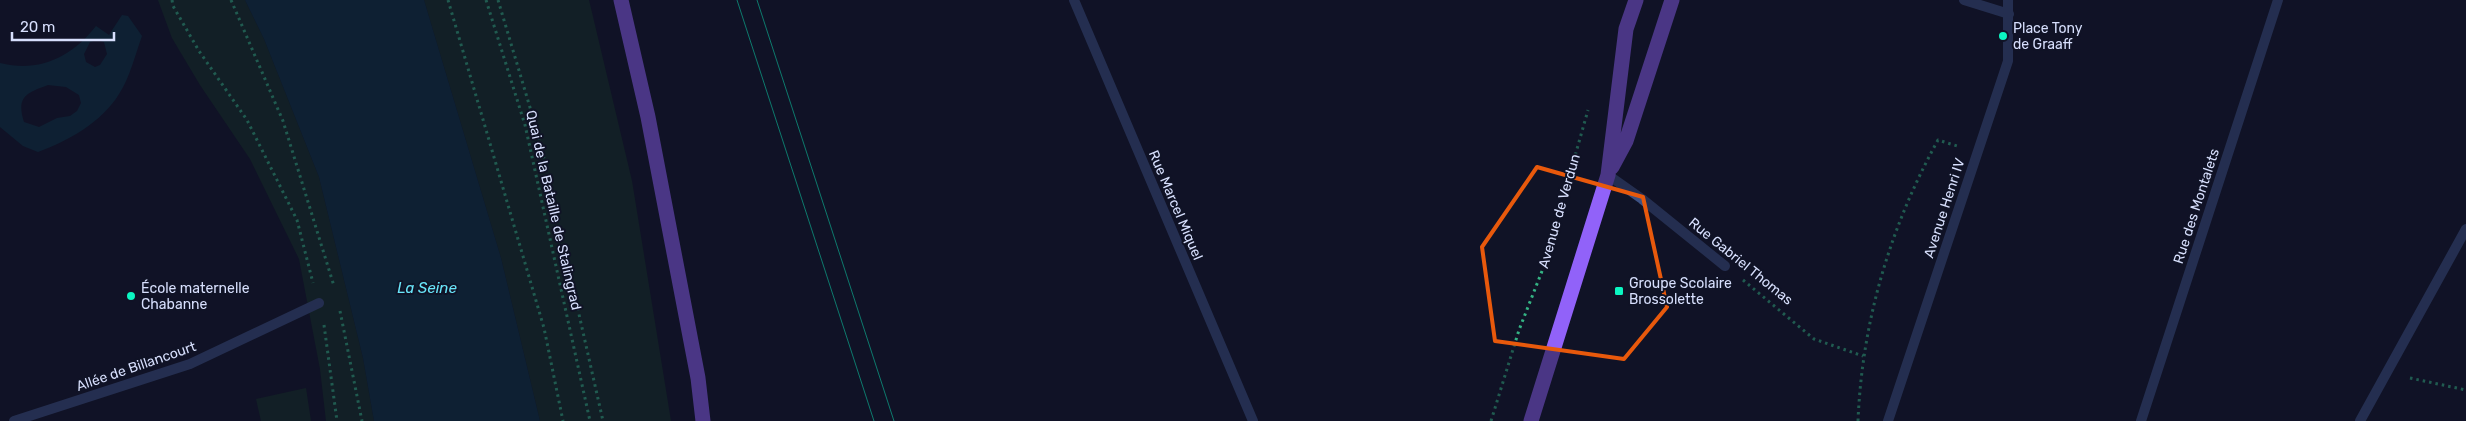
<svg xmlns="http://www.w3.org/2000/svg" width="2466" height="421" viewBox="0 0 2466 421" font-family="Rubik,sans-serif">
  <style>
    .green { fill: #143026 }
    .water { fill: #0c3243; fill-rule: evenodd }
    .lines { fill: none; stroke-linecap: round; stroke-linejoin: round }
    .path { stroke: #34b484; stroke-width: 3; stroke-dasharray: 2.5 4; stroke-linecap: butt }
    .pedestrian { stroke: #3d5183; stroke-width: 10 }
    .minor { stroke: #3d5183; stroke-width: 10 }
    .primary { stroke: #9162f9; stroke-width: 15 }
    .tram { stroke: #0bf6c2; stroke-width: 1 }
    .marked { fill: none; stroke: #e8590c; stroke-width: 4; stroke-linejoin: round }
    .poi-dot { fill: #0bf6c2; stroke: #101326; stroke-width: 2 }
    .labels { text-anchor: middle; stroke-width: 4; stroke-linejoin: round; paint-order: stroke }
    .poi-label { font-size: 14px; fill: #d7dffd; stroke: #101326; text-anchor: start }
    .street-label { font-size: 14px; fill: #d7dffd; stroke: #101326 }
    .water-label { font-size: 15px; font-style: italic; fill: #69e5f9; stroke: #101326 }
  </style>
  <rect width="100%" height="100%" fill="#101326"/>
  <path class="green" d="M 158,0 L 245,0 L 264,39 L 319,177 L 363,358 L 374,421 L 326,421 L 320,369 L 299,259 L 250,159 L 200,85 L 172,38 Z
    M 424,0 L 589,0 L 632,181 L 671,421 L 540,421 L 501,258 Z
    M 306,388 L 311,421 L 261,421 L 256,399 Z"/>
  <path class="water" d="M 245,0 L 424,0 L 501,258 L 540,421 L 374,421 L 363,358 L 319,177 L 264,39 Z
    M 122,15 L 128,16 L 142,36 C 135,55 130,77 119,94 C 102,122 68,141 38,152 L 23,146 L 0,127 L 0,63 C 39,73 72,57 96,26 L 109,35 ZM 97,40 L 104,42 L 107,54 L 100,65 L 95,67 L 86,62 L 84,54 L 90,42 ZM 48,85 L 66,87 L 79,95 L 81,103 L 77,111 L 70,116 L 57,118 L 39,127 L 24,122 C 16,97 26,93 48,85 Z"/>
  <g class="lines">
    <path class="path" d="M 172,0 L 173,6 L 199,51 L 247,120 L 297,220 L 313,283
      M 231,0 L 283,121 L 334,286
      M 448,0 L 544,328 L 563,421
      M 486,0 L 525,125 L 590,421
      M 498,0 L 540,141 L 603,421
      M 1743,280 L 1814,339 L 1863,356
      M 340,311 L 362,421
      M 324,325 L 337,421
      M 2410,378 L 2466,390
      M 1491,421 L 1519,330 L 1544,266 L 1588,110
      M 1858,421 C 1862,322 1890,227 1938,140 L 1957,146"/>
    <path class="pedestrian" d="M 1608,175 L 1642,199 L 1725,266
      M 14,421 L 190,364 L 319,303"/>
    <path class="minor" d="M 1074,0 L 1253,421
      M 1964,0 L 2009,14
      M 1888,421 L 2008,61 L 2008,0
      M 2141,421 L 2278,0
      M 2360,421 L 2466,229"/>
    <path class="primary" d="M 621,0 L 648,117 L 698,378 L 703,421
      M 1612,167 L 1626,141 L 1672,0
      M 1531,421 L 1608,175 L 1626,29 L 1636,0"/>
    <path class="tram" d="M 737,0 L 874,421
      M 757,0 L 894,421"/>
  </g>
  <path d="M0 0H2466V421H0ZM 1537,167 L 1643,197 L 1667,307 L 1624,359 L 1495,341 L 1482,247 Z" fill="#101326" fill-opacity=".55" fill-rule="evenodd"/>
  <path class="marked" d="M 1537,167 L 1643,197 L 1667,307 L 1624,359 L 1495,341 L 1482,247 Z"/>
  <g class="poi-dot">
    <circle cx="2003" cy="36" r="5"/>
    <rect x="1614" y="286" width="10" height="10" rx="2.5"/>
    <circle cx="131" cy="296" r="5"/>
  </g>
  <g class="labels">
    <g class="poi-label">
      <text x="2013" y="33">Place Tony<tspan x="2013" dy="16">de Graaff</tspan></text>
      <text x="1629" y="288">Groupe Scolaire<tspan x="1629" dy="16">Brossolette</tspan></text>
      <text x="141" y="293">École maternelle<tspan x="141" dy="16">Chabanne</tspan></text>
    </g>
    <g class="street-label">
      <text transform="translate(1176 205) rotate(67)" y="5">Rue Marcel Miquel</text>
      <text transform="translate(2196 206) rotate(-72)" y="5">Rue des Montalets</text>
      <text transform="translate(1944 208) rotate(-72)" y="5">Avenue Henri IV</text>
      <text transform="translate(554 210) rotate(77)" y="5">Quai de la Bataille de Stalingrad</text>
      <text transform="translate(1559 211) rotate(-74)" y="5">Avenue de Verdun</text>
      <text transform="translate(1741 261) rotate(39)" y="5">Rue Gabriel Thomas</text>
      <text transform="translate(136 366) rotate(-19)" y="5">Allée de Billancourt</text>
    </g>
    <g class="water-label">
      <text x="427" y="293">La Seine</text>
    </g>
  </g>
  <path d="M12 32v8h102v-8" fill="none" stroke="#d7dffd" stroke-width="2.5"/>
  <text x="20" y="32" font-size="15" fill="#d7dffd" stroke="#101326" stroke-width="4" paint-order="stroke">20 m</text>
</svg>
